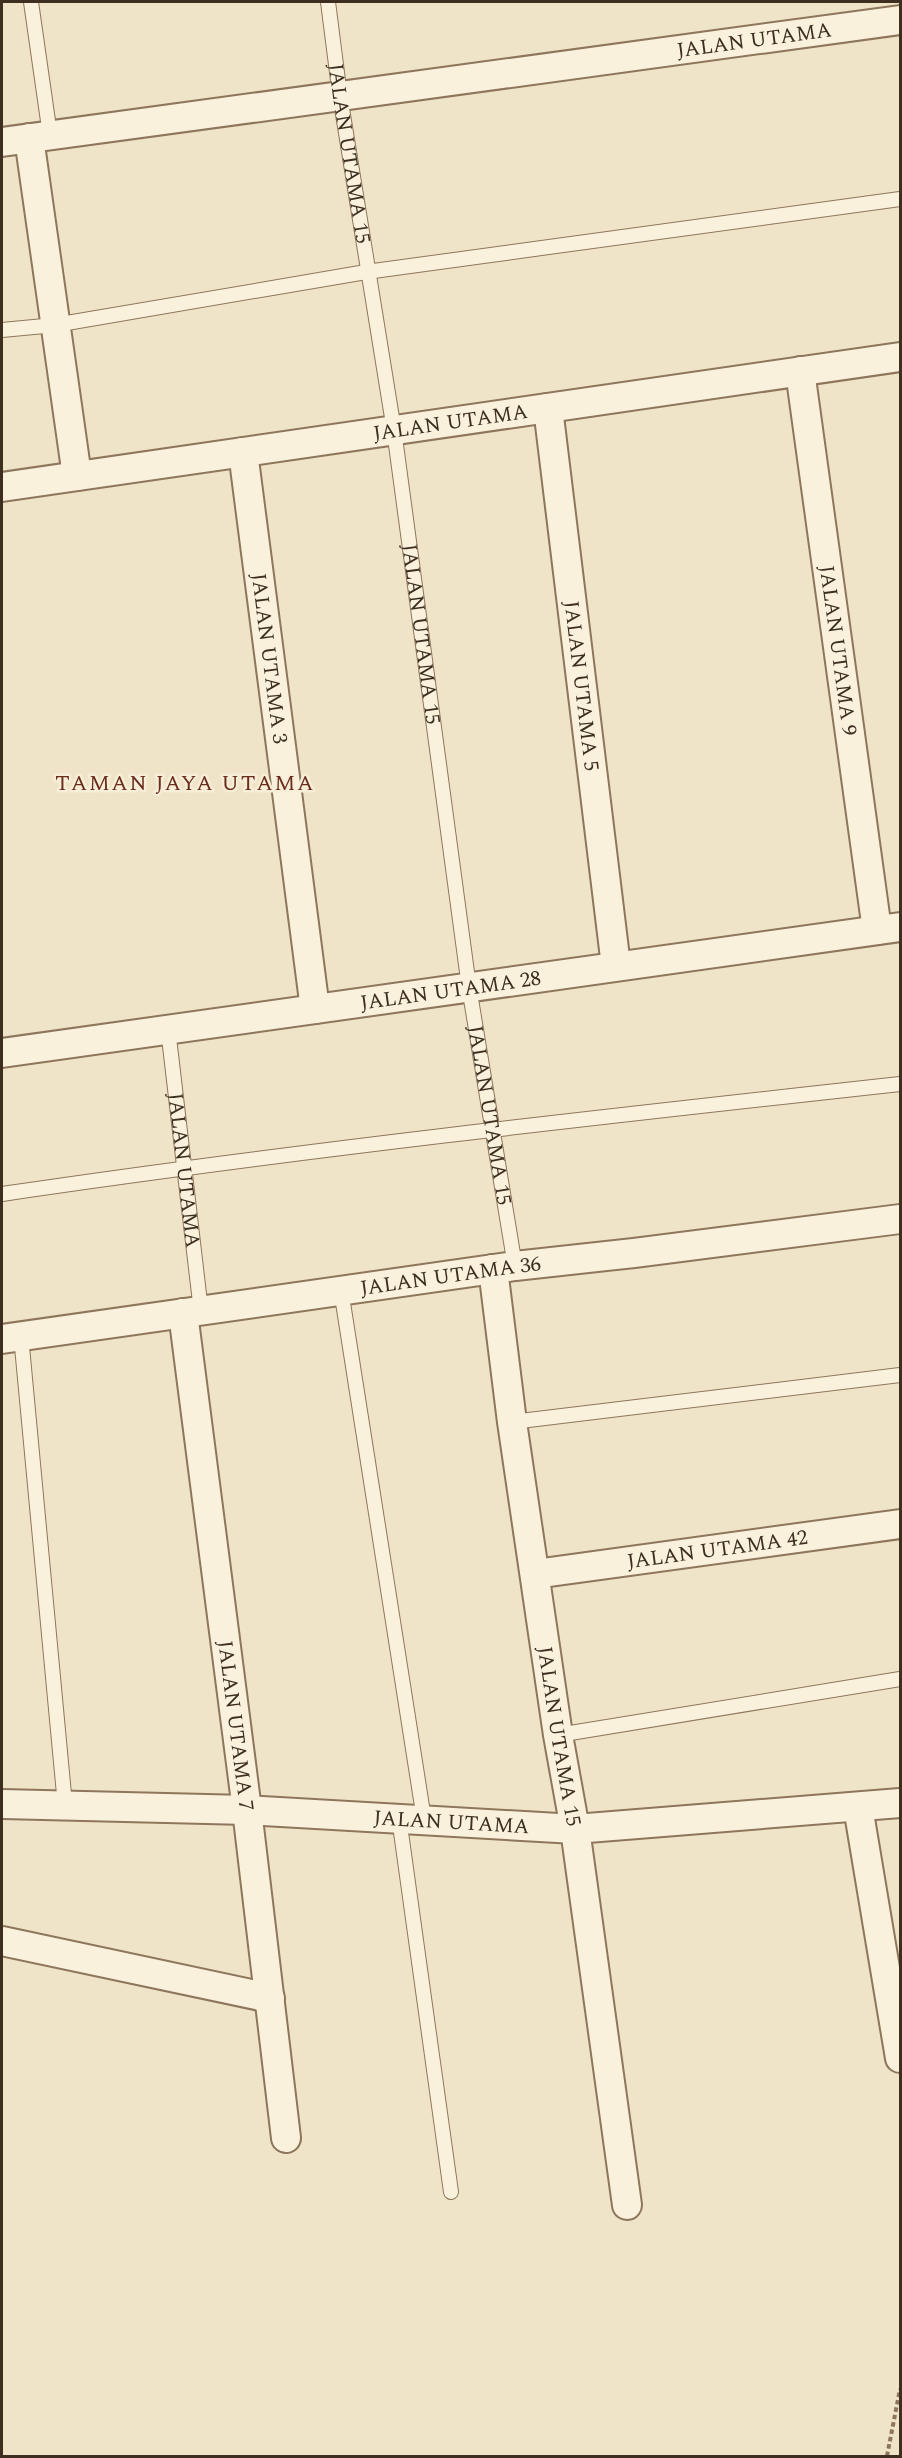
<svg xmlns="http://www.w3.org/2000/svg" width="902" height="2458" viewBox="0 0 902 2458" font-family="Spectral,serif">
  <style>
    .lines { fill: none; stroke-linecap: round; stroke-linejoin: round }
    .lane-casing { stroke: #8d765c; stroke-width: 16 }
    .street-casing { stroke: #8d765c; stroke-width: 32 }
    .path { stroke: #8d765c; stroke-width: 4; stroke-dasharray: 4.5 3; stroke-linecap: butt }
    .lane { stroke: #faf1dc; stroke-width: 14 }
    .street { stroke: #faf1dc; stroke-width: 28 }
    .labels { text-anchor: middle; stroke-width: 5; stroke-linejoin: round; paint-order: stroke }
    .street-label { font-size: 21px; fill: #3d2e20; stroke: #f7eed8 }
    .neighbourhood-label { font-size: 22px; letter-spacing: 1.5px; fill: #6b2e1e; stroke: #f7eed8 }
  </style>
  <rect width="100%" height="100%" fill="#f0e4c8"/>
  <g class="lines">
    <g class="lane-casing">
      <g id="lane">
        <path d="M 31,2 L 50,135"/>
        <path id="s1" d="M 328,2 L 340,96 L 394,430 L 469,987 L 515,1266"/>
        <path d="M 2,330 L 55,325 L 366,272 L 900,199"/>
        <path id="s2" d="M 168,1029 L 201,1311"/>
        <path d="M 2,1194 C 300,1150 600,1117 900,1084"/>
        <path d="M 341,1290 L 424,1819"/>
        <path d="M 21,1336 L 65,1805"/>
        <path d="M 512,1422 L 900,1375"/>
        <path d="M 558,1735 L 900,1679"/>
        <path d="M 399,1818 L 451,2192"/>
      </g>
    </g>
    <g class="street-casing">
      <g id="street">
        <path d="M 29,138 L 77,476"/>
        <path id="s3" d="M 2,142 L 900,20"/>
        <path id="s4" d="M 800,371 L 877,930"/>
        <path id="s5" d="M 548,408 L 616,966"/>
        <path id="s6" d="M 243,452 L 315,1009"/>
        <path id="s7" d="M 2,487 L 900,357"/>
        <path id="s8" d="M 2,1053 L 900,927"/>
        <path id="s9" d="M 493,1269 L 512,1422 L 558,1735 L 575,1829 L 627,2205"/>
        <path id="s10" d="M 183,1313 L 247,1810 L 286,2138"/>
        <path id="s11" d="M 2,1339 L 515,1266 L 634,1253 L 900,1219"/>
        <path id="s12" d="M 535,1574 L 900,1524"/>
        <path id="s13" d="M 2,1804 L 247,1810 L 575,1829 L 900,1803"/>
        <path d="M 858,1807 L 900,2058"/>
        <path d="M 2,1941 L 270,1998"/>
      </g>
    </g>
    <path class="path" d="M 887,2456 L 900,2389"/>
    <use href="#lane" class="lane"/>
    <use href="#street" class="street"/>
  </g>
  <g class="labels">
    <g class="street-label">
      <text dy="7" stroke="none"><textPath href="#s3" startOffset="759">JALAN UTAMA</textPath></text>
      <text dy="7" stroke="none"><textPath href="#s1" startOffset="153">JALAN UTAMA 15</textPath></text>
      <text dy="7" stroke="none"><textPath href="#s7" startOffset="453">JALAN UTAMA</textPath></text>
      <text dy="7" stroke="none"><textPath href="#s1" startOffset="639">JALAN UTAMA 15</textPath></text>
      <text dy="7" stroke="none"><textPath href="#s4" startOffset="282">JALAN UTAMA 9</textPath></text>
      <text dy="7" stroke="none"><textPath href="#s6" startOffset="208">JALAN UTAMA 3</textPath></text>
      <text dy="7" stroke="none"><textPath href="#s5" startOffset="280">JALAN UTAMA 5</textPath></text>
      <text dy="7" stroke="none"><textPath href="#s8" startOffset="453">JALAN UTAMA 28</textPath></text>
      <text dy="7" stroke="none"><textPath href="#s1" startOffset="1125">JALAN UTAMA 15</textPath></text>
      <text dy="7" stroke="none"><textPath href="#s2" startOffset="142">JALAN UTAMA</textPath></text>
      <text dy="7" stroke="none"><textPath href="#s11" startOffset="453">JALAN UTAMA 36</textPath></text>
      <text dy="7" stroke="none"><textPath href="#s12" startOffset="184">JALAN UTAMA 42</textPath></text>
      <text dy="7" stroke="none"><textPath href="#s10" startOffset="416">JALAN UTAMA 7</textPath></text>
      <text dy="7" stroke="none"><textPath href="#s9" startOffset="472">JALAN UTAMA 15</textPath></text>
      <text dy="7" stroke="none"><textPath href="#s13" startOffset="450">JALAN UTAMA</textPath></text>
    </g>
    <g class="neighbourhood-label">
      <text x="185" y="790">TAMAN JAYA UTAMA</text>
    </g>
  </g>
  <rect width="902" height="2458" fill="none" stroke="#3d2e20" stroke-width="6"/>
</svg>
